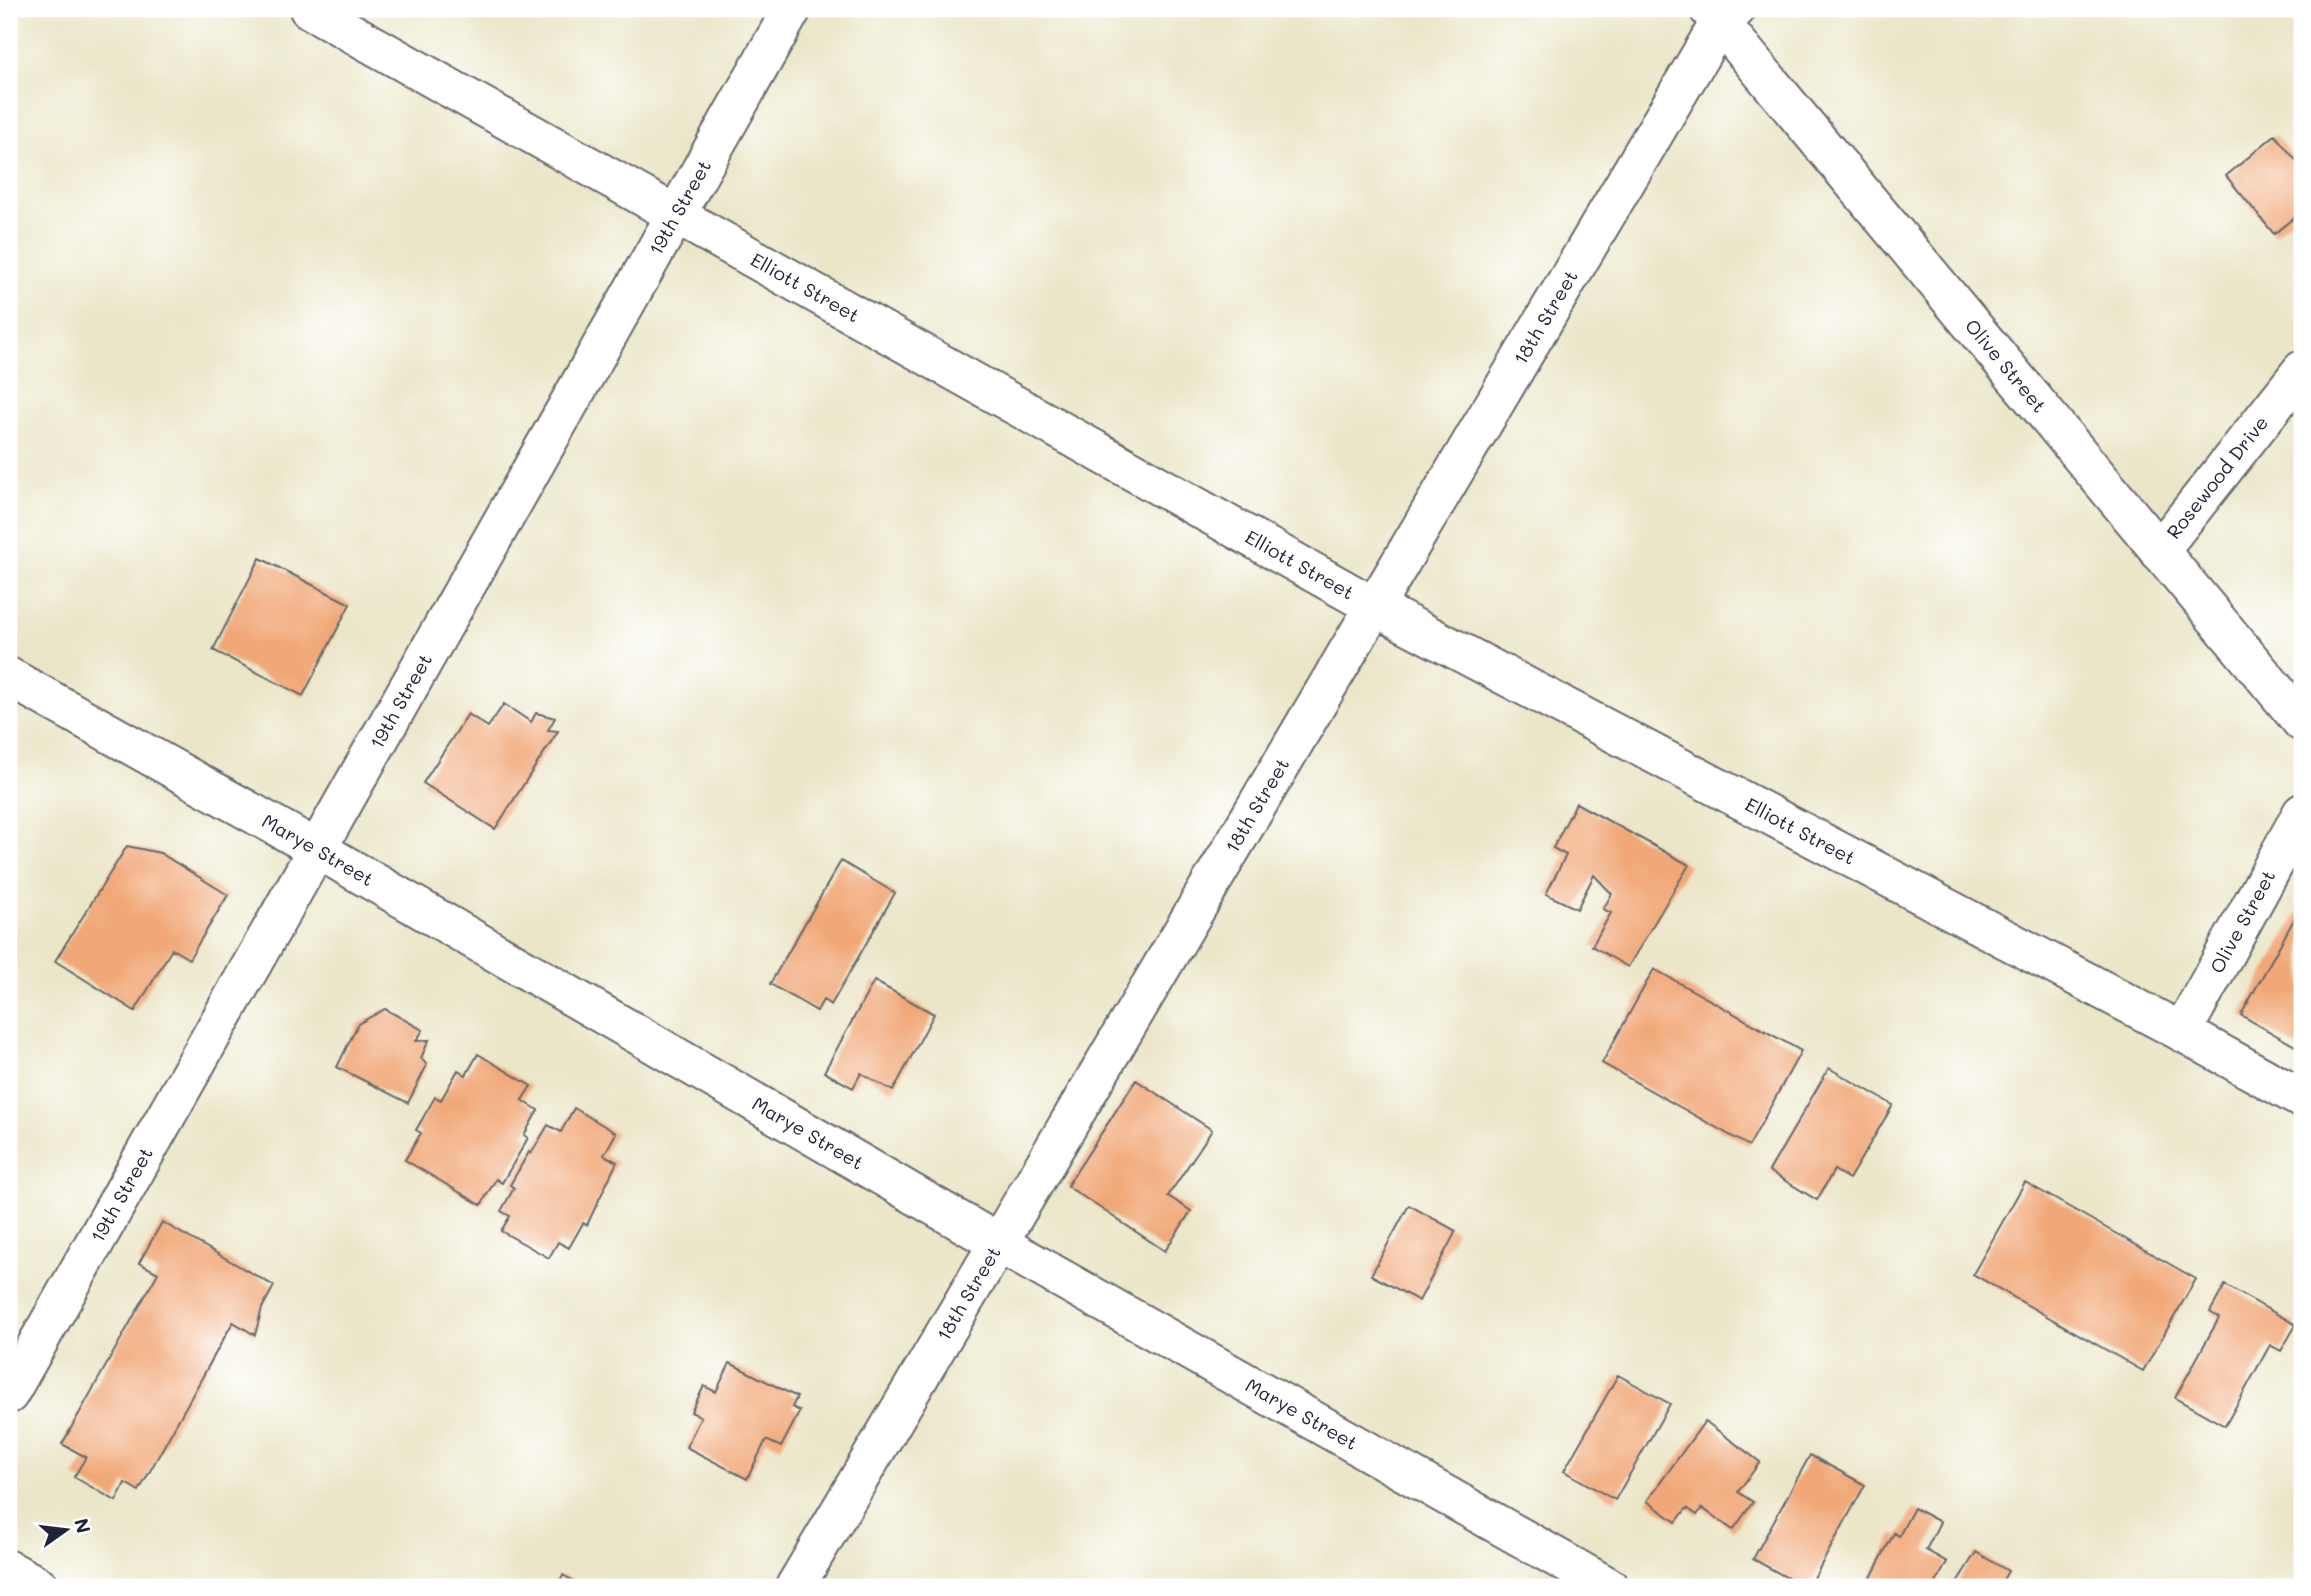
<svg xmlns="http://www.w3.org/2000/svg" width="2311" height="1596" viewBox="0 0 2311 1596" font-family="Mali,sans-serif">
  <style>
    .building { fill: #f1a777 }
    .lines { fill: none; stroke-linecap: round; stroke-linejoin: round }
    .street-casing { stroke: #68676c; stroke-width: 42 }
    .secondary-casing { stroke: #68676c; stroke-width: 42 }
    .street { stroke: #fff; stroke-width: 38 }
    .secondary { stroke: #fff; stroke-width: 38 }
    .labels { text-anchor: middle; stroke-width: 5; stroke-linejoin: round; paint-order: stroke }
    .street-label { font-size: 19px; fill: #22223b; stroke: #fff }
  </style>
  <rect width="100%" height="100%" fill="#fff"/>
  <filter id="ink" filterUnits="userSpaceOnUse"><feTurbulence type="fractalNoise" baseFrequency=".0143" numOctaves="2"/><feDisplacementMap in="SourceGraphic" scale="14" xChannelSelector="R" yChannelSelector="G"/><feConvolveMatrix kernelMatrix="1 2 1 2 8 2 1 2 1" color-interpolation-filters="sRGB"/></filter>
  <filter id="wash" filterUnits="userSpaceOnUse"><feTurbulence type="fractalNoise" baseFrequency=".00686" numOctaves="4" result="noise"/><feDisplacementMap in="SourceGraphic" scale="28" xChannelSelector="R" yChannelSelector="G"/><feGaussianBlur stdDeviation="1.57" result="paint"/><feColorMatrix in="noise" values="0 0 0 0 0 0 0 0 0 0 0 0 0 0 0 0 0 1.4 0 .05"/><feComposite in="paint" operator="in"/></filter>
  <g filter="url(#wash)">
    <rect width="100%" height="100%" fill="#ebe6c8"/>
    <g id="blocks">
      <path class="building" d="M 2275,135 L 2299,164 L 2302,161 L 2302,211 L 2274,234 L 2226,176 Z
        M 260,558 L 350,604 L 303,696 L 213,650 Z
        M 504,704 L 531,722 L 536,713 L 555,718 L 548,730 L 558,731 L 495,829 L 423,783 L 468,714 L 488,727 Z
        M 1576,803 L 1689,865 L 1628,967 L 1592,946 L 1611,913 L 1603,909 L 1612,894 L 1594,875 L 1577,909 L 1546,894 L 1566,855 L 1553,848 Z
        M 127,846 L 160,853 L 228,895 L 189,959 L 172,949 L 135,1011 L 55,961 Z
        M 841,861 L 895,893 L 831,1005 L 823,1000 L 817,1011 L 770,984 Z
        M 2302,905 L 2302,1050 L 2241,1015 Z
        M 1654,969 L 1801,1051 L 1749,1146 L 1602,1063 Z
        M 874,981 L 934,1014 L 893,1091 L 861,1073 L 853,1088 L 824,1072 Z
        M 385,1009 L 423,1030 L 416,1041 L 429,1040 L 421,1058 L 427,1065 L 408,1103 L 337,1067 L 358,1024 Z
        M 478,1054 L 531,1086 L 522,1100 L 538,1110 L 524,1135 L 528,1138 L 502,1183 L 496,1179 L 481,1205 L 405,1160 L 421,1133 L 416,1130 L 435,1097 L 441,1100 L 458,1070 L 466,1075 Z
        M 1829,1068 L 1893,1105 L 1849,1179 L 1834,1170 L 1817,1200 L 1769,1171 Z
        M 1136,1080 L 1212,1130 L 1168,1196 L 1191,1211 L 1165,1251 L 1067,1186 Z
        M 574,1108 L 616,1133 L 604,1155 L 617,1162 L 587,1225 L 583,1223 L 569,1248 L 558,1242 L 549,1258 L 501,1231 L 510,1216 L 501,1211 L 514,1188 L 510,1185 L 529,1152 L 531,1154 L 548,1125 L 561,1132 Z
        M 2025,1182 L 2196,1279 L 2143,1371 L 1973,1274 Z
        M 1409,1205 L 1456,1231 L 1419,1301 L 1371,1275 Z
        M 162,1222 L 274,1286 L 262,1308 L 255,1335 L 233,1322 L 139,1491 L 125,1483 L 116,1501 L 74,1477 L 86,1457 L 62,1444 L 158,1273 L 139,1263 Z
        M 2225,1285 L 2296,1325 L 2281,1351 L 2270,1345 L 2225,1426 L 2175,1398 L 2219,1318 L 2210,1312 Z
        M 730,1363 L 797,1397 L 792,1407 L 800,1411 L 781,1447 L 766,1440 L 747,1479 L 686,1447 L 701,1417 L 691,1412 L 704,1386 L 716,1392 Z
        M 1618,1375 L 1670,1404 L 1615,1500 L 1564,1471 Z
        M 1705,1421 L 1760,1462 L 1738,1492 L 1753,1502 L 1733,1530 L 1702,1508 L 1697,1515 L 1687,1508 L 1676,1522 L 1647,1501 Z
        M 1810,1455 L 1865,1485 L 1809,1587 L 1804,1587 L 1753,1559 Z
        M 1914,1508 L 1940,1522 L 1926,1550 L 1947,1562 L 1934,1587 L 1866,1587 L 1894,1533 L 1899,1536 Z
        M 1976,1552 L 2008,1571 L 2003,1580 L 2015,1587 L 1954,1587 Z
        M 563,1575 L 584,1587 L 556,1587 Z"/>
    </g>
  </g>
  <g filter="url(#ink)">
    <use href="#blocks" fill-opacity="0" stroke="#68676c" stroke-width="2"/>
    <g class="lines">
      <g class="street-casing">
        <g id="street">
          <path id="s1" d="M 1709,9 L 2302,722"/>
          <path id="s2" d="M 2159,551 L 2302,370"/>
          <path id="s3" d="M 9,677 L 317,849 L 998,1243 L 1609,1587"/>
          <path id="s4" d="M 2182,1032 L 2302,813"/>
          <path id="s5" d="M 9,1394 L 792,9"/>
          <path id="s6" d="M 795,1587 L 1720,22 L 1736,9"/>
        </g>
      </g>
      <g class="secondary-casing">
        <g id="secondary">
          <path id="s7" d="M 309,9 L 1375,607 L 2182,1032 L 2302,1099"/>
          <path d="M 9,1570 L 40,1587"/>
        </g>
      </g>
      <use href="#street" class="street"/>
      <use href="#secondary" class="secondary"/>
    </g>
  </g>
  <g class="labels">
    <g class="street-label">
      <text dy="7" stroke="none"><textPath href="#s5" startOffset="1363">19th Street</textPath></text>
      <text dy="7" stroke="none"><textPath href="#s7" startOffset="569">Elliott Street</textPath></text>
      <text dy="7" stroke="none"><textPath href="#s6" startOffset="1475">18th Street</textPath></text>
      <text dy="7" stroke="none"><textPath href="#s1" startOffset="464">Olive Street</textPath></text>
      <text dy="7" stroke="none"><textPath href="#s2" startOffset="94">Rosewood Drive</textPath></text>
      <text dy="7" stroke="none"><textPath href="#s7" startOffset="1136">Elliott Street</textPath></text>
      <text dy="7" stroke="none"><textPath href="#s5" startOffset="796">19th Street</textPath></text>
      <text dy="7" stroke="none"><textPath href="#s6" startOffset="908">18th Street</textPath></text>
      <text dy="7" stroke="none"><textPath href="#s7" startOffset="1703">Elliott Street</textPath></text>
      <text dy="7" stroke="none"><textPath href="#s3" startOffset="354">Marye Street</textPath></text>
      <text dy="7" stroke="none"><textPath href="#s4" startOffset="126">Olive Street</textPath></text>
      <text dy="7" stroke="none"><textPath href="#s3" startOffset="920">Marye Street</textPath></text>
      <text dy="7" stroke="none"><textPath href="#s5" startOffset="229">19th Street</textPath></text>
      <text dy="7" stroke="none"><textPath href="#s6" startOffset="341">18th Street</textPath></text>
      <text dy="7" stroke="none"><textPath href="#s3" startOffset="1488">Marye Street</textPath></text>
    </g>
  </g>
  <rect width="2311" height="1596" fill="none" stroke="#fff" stroke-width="35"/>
  <g transform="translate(66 1530) rotate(76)" stroke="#ffffff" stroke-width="5" paint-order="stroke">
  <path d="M0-5L12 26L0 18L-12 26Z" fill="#22223b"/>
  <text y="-10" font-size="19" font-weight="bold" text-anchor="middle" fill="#22223b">N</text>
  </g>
</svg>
